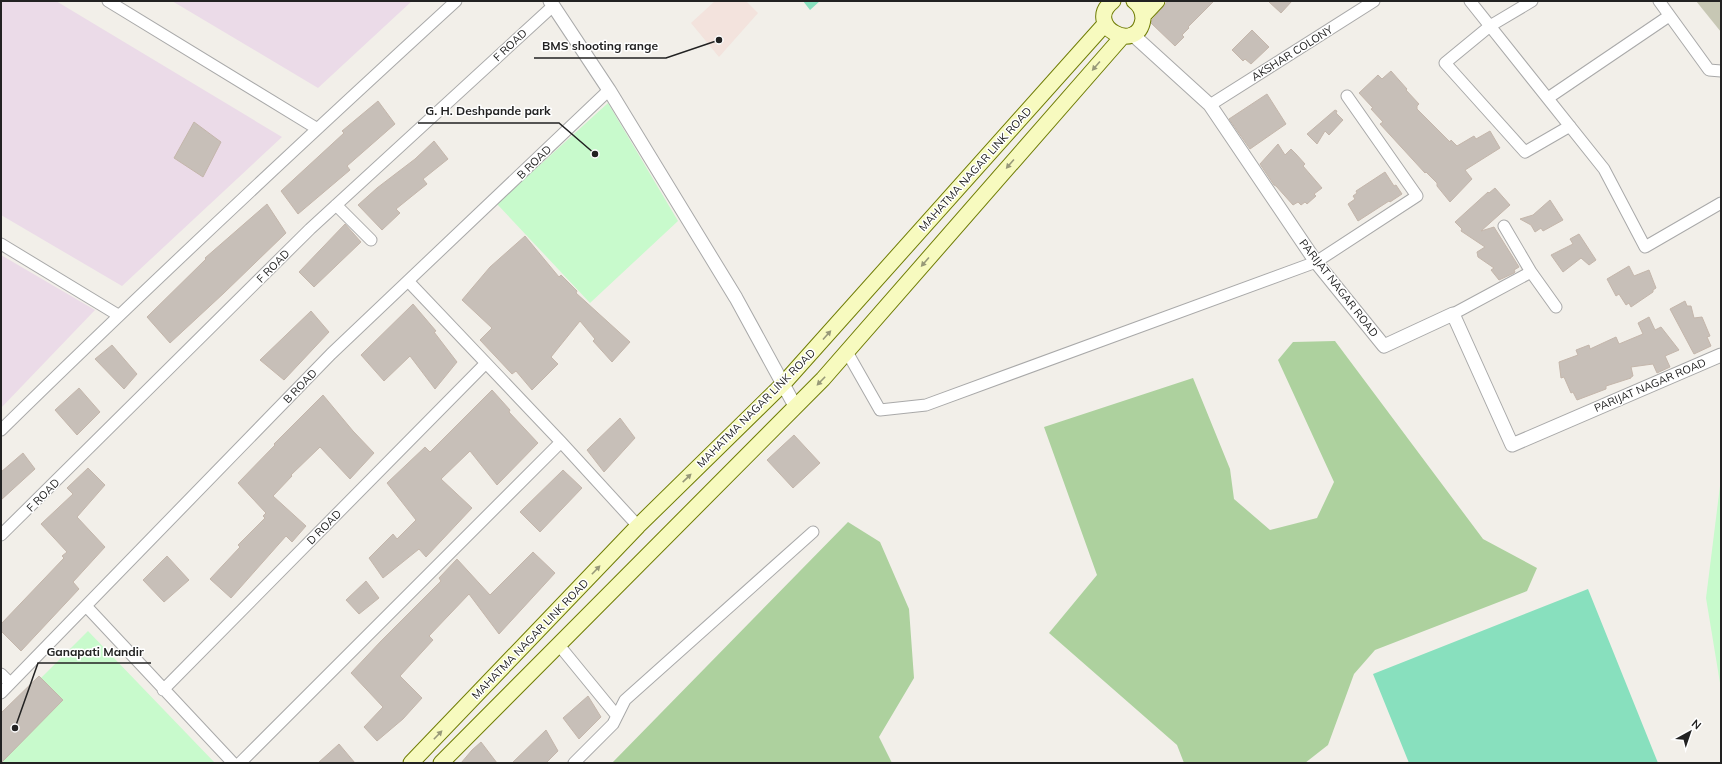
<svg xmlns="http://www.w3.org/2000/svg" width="1722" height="764" viewBox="0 0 1722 764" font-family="Mulish,sans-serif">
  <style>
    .industrial { fill: #ebdbe8 }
    .military { fill: #f3e3dd }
    .construction { fill: #c7c7b4 }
    .forest { fill: #add19e }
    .park { fill: #c8facc }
    .pitch { fill: #88e0be }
    .building { fill: #c7bfb8; stroke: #c4b6ab }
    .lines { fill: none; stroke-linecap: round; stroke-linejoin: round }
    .minor-casing { stroke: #a9a9a9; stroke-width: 13 }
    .tertiary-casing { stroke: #a9a9a9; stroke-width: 15 }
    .secondary-casing { stroke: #707d05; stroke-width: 17 }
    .minor { stroke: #fff; stroke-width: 11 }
    .tertiary { stroke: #fff; stroke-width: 13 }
    .secondary { stroke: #f7fabf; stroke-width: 15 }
    .oneway { fill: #979978 }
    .labels { text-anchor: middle; stroke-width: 3; stroke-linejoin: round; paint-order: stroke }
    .street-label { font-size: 11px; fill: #222; stroke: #fff }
    .leader { fill: none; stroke: #222; stroke-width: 1.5 }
    .callout-dot { fill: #222; stroke: #fff; stroke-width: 1.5 }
    .callout-label { font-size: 12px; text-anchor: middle; font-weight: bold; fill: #222; stroke: #fff; stroke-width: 3; stroke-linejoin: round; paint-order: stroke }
  </style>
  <rect width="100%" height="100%" fill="#f2efe9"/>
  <path class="industrial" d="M 1,1 L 56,1 L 282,137 L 122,286 L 1,215 Z
    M 172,1 L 412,1 L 318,88 Z
    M 1,255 L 95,310 L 1,408 Z"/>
  <path class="military" d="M 715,1 L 746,1 L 758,13 L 719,57 L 691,23 Z"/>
  <path class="construction" d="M 1696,1 L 1721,1 L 1721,32 Z"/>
  <path class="forest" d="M 1335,341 L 1483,539 L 1537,568 L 1527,591 L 1375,650 L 1354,674 L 1328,745 L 1305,763 L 1184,763 L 1177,745 L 1049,633 L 1097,575 L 1044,427 L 1193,378 L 1230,469 L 1234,499 L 1270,530 L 1317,518 L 1334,482 L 1278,360 L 1293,342 Z
    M 848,522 L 880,542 L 909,609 L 914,678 L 879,737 L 892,763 L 612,763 Z"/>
  <path class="park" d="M 608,103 L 678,221 L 590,303 L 497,204 Z
    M 1721,478 L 1721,689 L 1706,598 Z
    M 88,631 L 215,763 L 1,763 L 1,718 Z"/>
  <path class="pitch" d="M 803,1 L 820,1 L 810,10 Z
    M 1588,589 L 1658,763 L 1409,763 L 1373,674 Z"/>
  <path class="building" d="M 1168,1 L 1214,1 L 1188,27 L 1189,28 L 1182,35 L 1184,37 L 1175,46 L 1151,23 L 1152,20 Z
    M 1268,1 L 1292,1 L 1281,13 Z
    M 1252,30 L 1269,47 L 1251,64 L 1245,59 L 1243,61 L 1232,50 Z
    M 1391,71 L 1407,89 L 1406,90 L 1419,104 L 1417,106 L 1417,109 L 1450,142 L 1451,140 L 1457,146 L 1474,136 L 1476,139 L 1490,131 L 1500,148 L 1465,170 L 1472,179 L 1450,202 L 1437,186 L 1437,183 L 1426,172 L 1425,173 L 1380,124 L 1383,122 L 1371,109 L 1373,108 L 1359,93 L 1378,75 L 1382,79 Z
    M 1267,94 L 1286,124 L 1250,149 L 1229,119 Z
    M 378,101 L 395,124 L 347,166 L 350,170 L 298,214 L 281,191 L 344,133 L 342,131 Z
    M 1335,110 L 1337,111 L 1336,113 L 1343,120 L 1329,135 L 1325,131 L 1317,144 L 1307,134 Z
    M 194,122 L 221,142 L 203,177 L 174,158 Z
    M 434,141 L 448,159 L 423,179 L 427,184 L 396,209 L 400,213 L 382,230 L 358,205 L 377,188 L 415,159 Z
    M 1278,144 L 1285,155 L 1291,149 L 1296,154 L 1305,164 L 1303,166 L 1322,188 L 1314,194 L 1316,196 L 1307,204 L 1305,202 L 1301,205 L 1298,202 L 1293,205 L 1276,186 L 1274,185 L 1260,164 Z
    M 1385,172 L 1394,186 L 1396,185 L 1402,194 L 1390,202 L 1389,201 L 1358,221 L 1348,204 L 1355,199 L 1353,196 L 1357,193 L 1356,191 Z
    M 1495,188 L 1510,205 L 1481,231 L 1494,227 L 1519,267 L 1514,270 L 1515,272 L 1514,273 L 1499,280 L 1491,270 L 1494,268 L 1478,257 L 1477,252 L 1485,247 L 1461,231 L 1462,229 L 1455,222 L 1488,192 L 1489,193 Z
    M 1550,200 L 1563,220 L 1543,231 L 1541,228 L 1535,232 L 1531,225 L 1520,219 L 1533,215 Z
    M 267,204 L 286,233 L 224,293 L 170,343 L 147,317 L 206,259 L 205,258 Z
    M 345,224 L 361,242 L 314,287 L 299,272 Z
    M 1579,234 L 1596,260 L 1589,265 L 1581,258 L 1563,272 L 1551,255 L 1573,244 L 1570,239 Z
    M 525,236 L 559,277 L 561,275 L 577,291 L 576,293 L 630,342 L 612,362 L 593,341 L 595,339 L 580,321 L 551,357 L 558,364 L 532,390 L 516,371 L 512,374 L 480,340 L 492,328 L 462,300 L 490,267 Z
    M 1629,266 L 1634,276 L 1649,270 L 1656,288 L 1653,290 L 1653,292 L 1631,307 L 1629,303 L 1626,305 L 1619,294 L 1616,296 L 1607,279 Z
    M 1685,301 L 1687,306 L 1691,306 L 1694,318 L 1702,317 L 1710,336 L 1707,337 L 1711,346 L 1694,354 L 1670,309 Z
    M 413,304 L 436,331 L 434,332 L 457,362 L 435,389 L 410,356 L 384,381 L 361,355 Z
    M 311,311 L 329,332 L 284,380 L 260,360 Z
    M 1649,317 L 1655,330 L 1661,327 L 1679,350 L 1665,356 L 1670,367 L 1657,373 L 1653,364 L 1631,367 L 1633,376 L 1631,377 L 1631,378 L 1606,386 L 1606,389 L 1577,400 L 1573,392 L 1571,393 L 1564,377 L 1561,378 L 1559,362 L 1578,355 L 1576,350 L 1589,345 L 1590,349 L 1616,337 L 1619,344 L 1643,334 L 1638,323 Z
    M 112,345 L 137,374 L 124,389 L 95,359 Z
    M 79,388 L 100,412 L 77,435 L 55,410 Z
    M 492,390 L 510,410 L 509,412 L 538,443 L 497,485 L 470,451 L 441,479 L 472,508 L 426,557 L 419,549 L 383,578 L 369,558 L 393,534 L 397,539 L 416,520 L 387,483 L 425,447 L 430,452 Z
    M 323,395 L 353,431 L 374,453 L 350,479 L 320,447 L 291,475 L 292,476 L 273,496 L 306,526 L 292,542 L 286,536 L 231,598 L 210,579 L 240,547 L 238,545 L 265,518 L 263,516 L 266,513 L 238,483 L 275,445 L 274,444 Z
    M 620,418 L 635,438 L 604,472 L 587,450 Z
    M 794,435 L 820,463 L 793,488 L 767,460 Z
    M 23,453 L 35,469 L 1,500 L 1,472 Z
    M 88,468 L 105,485 L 77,517 L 105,547 L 73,582 L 79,589 L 21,651 L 1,631 L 1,624 L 64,558 L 62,556 L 67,552 L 41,524 L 73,494 L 67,488 Z
    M 563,470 L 582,488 L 540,532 L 520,512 Z
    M 533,552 L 555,573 L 499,634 L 469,594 L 429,636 L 433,640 L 400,676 L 422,698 L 403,719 L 377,741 L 364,727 L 383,707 L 351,673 L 381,641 L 441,581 L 439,578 L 457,559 L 490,595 Z
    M 167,556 L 189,580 L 164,602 L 143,580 Z
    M 366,581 L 379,598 L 359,614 L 346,600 Z
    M 39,676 L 63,700 L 1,763 L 1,713 Z
    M 588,696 L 601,717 L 579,739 L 563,718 Z
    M 546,730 L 558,751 L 546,763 L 512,763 Z
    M 481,742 L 497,763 L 461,763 L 472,750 Z
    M 339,744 L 355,763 L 318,763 Z"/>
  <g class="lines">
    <g class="minor-casing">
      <path id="minor" d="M 108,1 L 316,128
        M 1470,1 L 1604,169 L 1645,247 L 1721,203
        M 1532,1 L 1490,26 L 1445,63 L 1525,152 L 1570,126
        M 1659,1 L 1709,70 L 1721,71
        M 1548,98 L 1669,16
        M 1210,105 L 1374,1
        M 336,205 L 371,240
        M 1,244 L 118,315
        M 1531,272 L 1556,307
        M 408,281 L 561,442 L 638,526
        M 1453,314 L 1531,272 L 1504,226
        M 847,352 L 880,410 L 926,405 L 1316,262 L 1417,196 L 1347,96
        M 1,430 C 150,284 302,142 456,1
        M 1,535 L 310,229 L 553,6
        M 86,606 L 233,763
        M 558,644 L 617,716
        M 1,674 L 10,683
        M 163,690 L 486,363
        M 1,693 L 331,354 L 609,90
        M 240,763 L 561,442
        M 574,763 L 613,724 L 625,700 L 813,532"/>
    </g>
    <g class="tertiary-casing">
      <path id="tertiary" d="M 550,1 L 609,90 L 736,298 L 795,406
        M 1132,34 L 1210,105 L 1316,262 L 1384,346 L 1453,314 L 1512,445 L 1721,355"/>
    </g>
    <g class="secondary-casing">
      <path id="secondary" d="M 1113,1 C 1082,25 1138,56 1143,19 C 1143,12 1140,5 1134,1
        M 1143,16 L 1157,1
        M 411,763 L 638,526 L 783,384 L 1105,24
        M 441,763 L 823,379 L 1122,37"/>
    </g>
    <use href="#minor" class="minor"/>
    <use href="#tertiary" class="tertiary"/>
    <use href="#secondary" class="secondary"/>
  </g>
  <defs><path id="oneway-solid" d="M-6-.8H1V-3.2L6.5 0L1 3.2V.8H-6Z"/></defs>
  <g class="oneway">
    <use href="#oneway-solid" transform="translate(1096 66) rotate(131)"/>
    <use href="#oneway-solid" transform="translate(1010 164) rotate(131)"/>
    <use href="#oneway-solid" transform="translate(925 262) rotate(131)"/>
    <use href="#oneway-solid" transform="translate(827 335) rotate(-48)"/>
    <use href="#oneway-solid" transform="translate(821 381) rotate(134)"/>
    <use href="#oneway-solid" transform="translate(687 478) rotate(-44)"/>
    <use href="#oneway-solid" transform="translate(596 570) rotate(-46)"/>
    <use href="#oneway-solid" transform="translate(438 735) rotate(-46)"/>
  </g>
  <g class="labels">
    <g class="street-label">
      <text transform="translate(510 45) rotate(-43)" y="4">F ROAD</text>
      <text transform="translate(1292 53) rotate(-32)" y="4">AKSHAR COLONY</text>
      <text transform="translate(534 162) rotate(-44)" y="4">B ROAD</text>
      <text transform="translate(975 169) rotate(-48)" y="4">MAHATMA NAGAR LINK ROAD</text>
      <text transform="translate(273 266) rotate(-45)" y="4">F ROAD</text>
      <text transform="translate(1339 288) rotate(52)" y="4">PARIJAT NAGAR ROAD</text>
      <text transform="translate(1650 385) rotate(-23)" y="4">PARIJAT NAGAR ROAD</text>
      <text transform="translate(300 386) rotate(-46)" y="4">B ROAD</text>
      <text transform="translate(756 408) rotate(-45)" y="4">MAHATMA NAGAR LINK ROAD</text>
      <text transform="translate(43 495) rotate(-45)" y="4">F ROAD</text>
      <text transform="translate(324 527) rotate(-45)" y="4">D ROAD</text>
      <text transform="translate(530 639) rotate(-46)" y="4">MAHATMA NAGAR LINK ROAD</text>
    </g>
  </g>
  <path class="leader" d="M719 40L666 58H534M595 154L559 123H418M15 728L38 663H151"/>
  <g class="callout-dot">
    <circle cx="719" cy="40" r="4"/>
    <circle cx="595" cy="154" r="4"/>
    <circle cx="15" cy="728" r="4"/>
  </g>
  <g class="callout-label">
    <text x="600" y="50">BMS shooting range</text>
    <text x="488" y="115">G. H. Deshpande park</text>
    <text x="95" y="656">Ganapati Mandir</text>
  </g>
  <rect width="1722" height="764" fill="none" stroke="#222222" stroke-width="4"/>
  <g transform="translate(1690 732) rotate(40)" stroke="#ffffff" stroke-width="3" paint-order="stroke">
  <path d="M0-3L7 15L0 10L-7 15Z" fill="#222222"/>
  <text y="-6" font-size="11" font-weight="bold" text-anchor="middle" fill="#222222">N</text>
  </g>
</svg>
